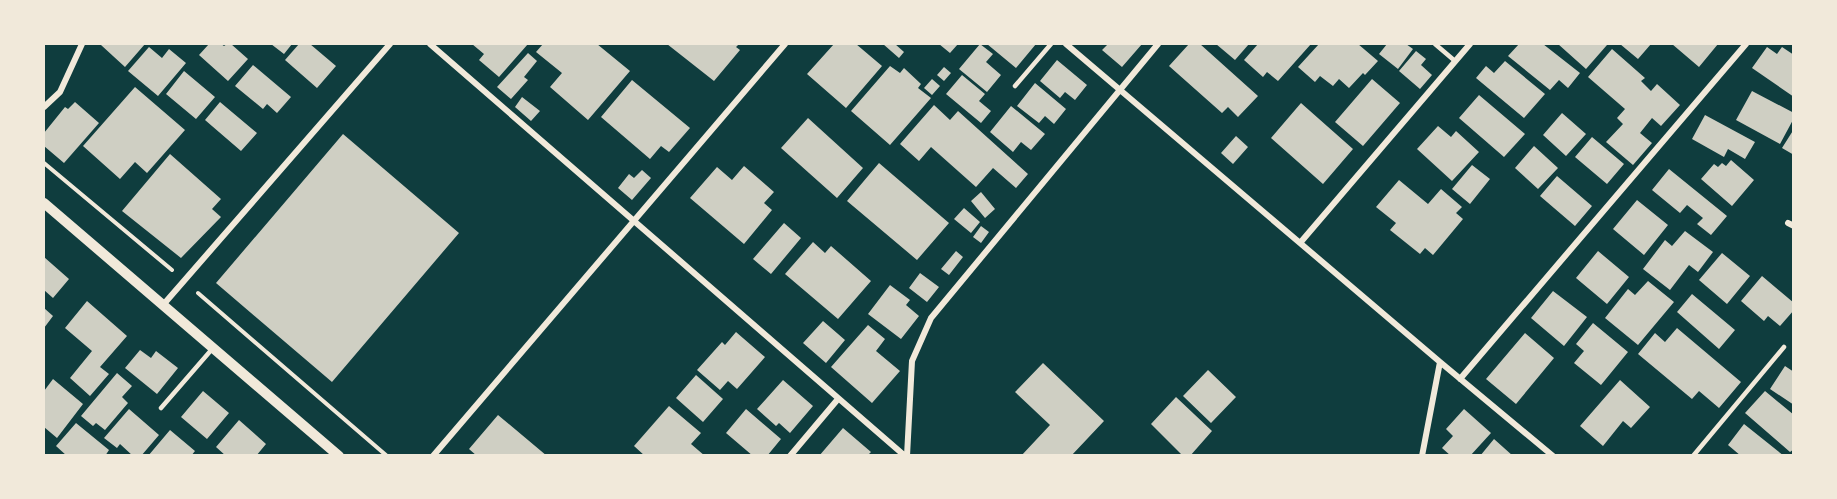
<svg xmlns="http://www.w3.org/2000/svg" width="1837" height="499" viewBox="0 0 1837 499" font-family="'Libre Baskerville',serif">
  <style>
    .building { fill: #cfcfc3 }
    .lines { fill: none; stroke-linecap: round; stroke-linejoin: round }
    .path { stroke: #f1e9da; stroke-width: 4 }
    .service { stroke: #f1e9da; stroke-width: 4.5 }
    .minor { stroke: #f1e9da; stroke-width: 6 }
    .tertiary { stroke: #f1e9da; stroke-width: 10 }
  </style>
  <rect width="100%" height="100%" fill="#0f3d3e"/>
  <path class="building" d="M 102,44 L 145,44 L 125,67 L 101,45 Z
    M 209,44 L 221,44 L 224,46 L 227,44 L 231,44 L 248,59 L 228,81 L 199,55 Z
    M 271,44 L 292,44 L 284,54 Z
    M 299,44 L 310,44 L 336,66 L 317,88 L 285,60 Z
    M 472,44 L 528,44 L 499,77 L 479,60 L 484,54 Z
    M 543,44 L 597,44 L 630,71 L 588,120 L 550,87 L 562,73 L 536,52 Z
    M 667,44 L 739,44 L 736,47 L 740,50 L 714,81 Z
    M 834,44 L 840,45 L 841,44 L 856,44 L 882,66 L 846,108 L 807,74 Z
    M 883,44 L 895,44 L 904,52 L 899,58 Z
    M 939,44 L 958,44 L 950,53 Z
    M 980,44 L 993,54 L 986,62 L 1001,75 L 987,92 L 959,69 Z
    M 987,44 L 1036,44 L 1016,68 Z
    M 1108,44 L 1142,44 L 1122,67 L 1102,50 Z
    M 1189,44 L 1200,44 L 1258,96 L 1238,117 L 1228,107 L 1222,113 L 1169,66 Z
    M 1216,44 L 1249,44 L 1235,60 Z
    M 1258,44 L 1311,44 L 1278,81 L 1267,72 L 1263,77 L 1244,60 Z
    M 1319,44 L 1358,44 L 1378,61 L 1365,75 L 1363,73 L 1349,88 L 1339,79 L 1333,86 L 1320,76 L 1315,82 L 1298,67 Z
    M 1387,44 L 1406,44 L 1413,49 L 1398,69 L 1379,54 Z
    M 1519,44 L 1543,44 L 1580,73 L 1568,88 L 1559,80 L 1550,90 L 1508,56 Z
    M 1558,44 L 1606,44 L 1607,45 L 1586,69 Z
    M 1620,44 L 1651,44 L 1638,59 Z
    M 1672,44 L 1718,44 L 1699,67 Z
    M 149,47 L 162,58 L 169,49 L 186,63 L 158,96 L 128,71 Z
    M 1767,47 L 1777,54 L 1782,47 L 1794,55 L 1794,97 L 1752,68 Z
    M 1612,49 L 1645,78 L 1641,81 L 1651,91 L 1657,84 L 1680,105 L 1661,126 L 1652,118 L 1640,133 L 1652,143 L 1633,165 L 1606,142 L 1623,124 L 1617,118 L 1625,109 L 1588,77 Z
    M 1416,51 L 1426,59 L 1421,65 L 1432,75 L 1420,89 L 1399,71 Z
    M 528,53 L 537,61 L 524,77 L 528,80 L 511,99 L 497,87 Z
    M 1057,60 L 1087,85 L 1075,100 L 1065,92 L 1060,98 L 1040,81 Z
    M 1505,61 L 1545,94 L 1524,118 L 1476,78 L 1486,66 L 1494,73 Z
    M 253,65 L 291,97 L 277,113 L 267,104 L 263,109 L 235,86 Z
    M 890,66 L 900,73 L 904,68 L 921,84 L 918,88 L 931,98 L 890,145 L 851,111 Z
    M 944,67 L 951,73 L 944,81 L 937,75 Z
    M 184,71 L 215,97 L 196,119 L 166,94 Z
    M 962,75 L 985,94 L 979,101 L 991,111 L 981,123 L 946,94 Z
    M 932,79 L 940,86 L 932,95 L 924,88 Z
    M 1372,79 L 1400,103 L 1363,146 L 1335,122 Z
    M 632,80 L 690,128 L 669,152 L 661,146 L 650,159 L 601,117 Z
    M 1035,83 L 1066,109 L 1054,124 L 1045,116 L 1039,123 L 1017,106 Z
    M 135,87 L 185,130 L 147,173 L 135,162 L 120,179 L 83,146 Z
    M 1752,91 L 1794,113 L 1794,118 L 1780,144 L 1736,120 Z
    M 1479,95 L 1525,134 L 1504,157 L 1459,118 Z
    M 522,97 L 540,111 L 531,121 L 515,107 Z
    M 75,102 L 99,123 L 64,163 L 44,146 L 44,133 L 65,107 L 68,109 Z
    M 220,102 L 257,133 L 241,151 L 205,120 Z
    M 1301,103 L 1353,149 L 1323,184 L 1271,138 Z
    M 934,105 L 950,120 L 958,111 L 1028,174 L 1016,188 L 993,168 L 976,187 L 931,147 L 919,161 L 900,144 Z
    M 1011,106 L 1045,134 L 1031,150 L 1021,142 L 1013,152 L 990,132 Z
    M 1562,113 L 1586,134 L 1566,156 L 1543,135 Z
    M 1705,115 L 1755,142 L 1745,159 L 1728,149 L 1724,157 L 1692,139 Z
    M 808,118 L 863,168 L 837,198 L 781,148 Z
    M 1438,126 L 1451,137 L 1456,131 L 1479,152 L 1452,181 L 1417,149 Z
    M 1794,129 L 1794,155 L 1782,148 Z
    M 343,134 L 459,233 L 332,382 L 216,283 Z
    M 1236,136 L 1248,147 L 1233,164 L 1221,153 Z
    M 1592,137 L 1624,164 L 1607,184 L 1575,157 Z
    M 1534,146 L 1558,168 L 1538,189 L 1515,168 Z
    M 170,154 L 221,199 L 212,209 L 221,217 L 181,258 L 122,211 Z
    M 1731,160 L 1754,180 L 1732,206 L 1701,179 L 1714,164 L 1718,167 L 1722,163 L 1726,166 Z
    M 879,163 L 949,223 L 917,260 L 847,201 Z
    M 1472,165 L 1490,179 L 1470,204 L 1452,189 Z
    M 744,166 L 774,192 L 764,203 L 772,210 L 744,244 L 690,198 L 717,167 L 732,180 Z
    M 1669,169 L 1727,216 L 1711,235 L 1697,224 L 1703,218 L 1687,205 L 1680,213 L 1652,190 Z
    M 642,170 L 651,178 L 632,200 L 618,188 L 629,174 L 634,178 Z
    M 1557,176 L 1592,206 L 1575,226 L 1540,196 Z
    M 1399,180 L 1428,204 L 1441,189 L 1462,207 L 1456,213 L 1463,219 L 1433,255 L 1425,248 L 1420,254 L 1390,230 L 1396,223 L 1376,207 Z
    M 981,192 L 995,209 L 985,218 L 971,201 Z
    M 1637,200 L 1668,225 L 1644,255 L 1613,229 Z
    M 964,208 L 980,222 L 971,233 L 954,219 Z
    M 784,223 L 801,238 L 771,274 L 753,259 Z
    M 981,226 L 989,232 L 981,243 L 973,237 Z
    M 1685,231 L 1713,252 L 1698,272 L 1689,265 L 1670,290 L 1643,269 L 1665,240 L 1672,246 Z
    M 813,242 L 825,253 L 831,246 L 871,281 L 838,319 L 785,274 Z
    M 956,251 L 963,257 L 949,275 L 941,269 Z
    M 1598,251 L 1629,277 L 1607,304 L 1576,278 Z
    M 1722,253 L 1750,276 L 1727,304 L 1699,280 Z
    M 44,257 L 69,279 L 53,298 L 44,290 Z
    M 920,273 L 939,287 L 927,302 L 909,288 Z
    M 1762,276 L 1794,303 L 1794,310 L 1780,326 L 1768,316 L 1764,321 L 1741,301 Z
    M 1648,281 L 1674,302 L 1638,345 L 1605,318 L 1628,289 L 1635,295 Z
    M 890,285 L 910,300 L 906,305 L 919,316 L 901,339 L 868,314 Z
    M 1553,291 L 1587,317 L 1564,346 L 1531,318 Z
    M 1692,294 L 1735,330 L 1719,349 L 1677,312 Z
    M 87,301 L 127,336 L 100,367 L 109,374 L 90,396 L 70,378 L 92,351 L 65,328 Z
    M 44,308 L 53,316 L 44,328 Z
    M 823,321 L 845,340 L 826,363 L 803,343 Z
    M 1593,323 L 1628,352 L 1601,385 L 1574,363 L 1584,351 L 1576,344 Z
    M 868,325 L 885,339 L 876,351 L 900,371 L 872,403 L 831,367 Z
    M 1677,328 L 1741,382 L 1719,408 L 1699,391 L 1692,399 L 1638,354 L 1655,333 L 1665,342 Z
    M 736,332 L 765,357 L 737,389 L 728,381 L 720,390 L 697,370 L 722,342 L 725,345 Z
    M 1525,333 L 1554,358 L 1516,404 L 1486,379 Z
    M 140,350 L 151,358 L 156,351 L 178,368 L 157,394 L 125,368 Z
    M 1043,363 L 1104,421 L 1071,456 L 1021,456 L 1050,425 L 1015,392 Z
    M 1785,366 L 1794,372 L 1794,405 L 1770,389 Z
    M 1208,370 L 1236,397 L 1211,423 L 1183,396 Z
    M 117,373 L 132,386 L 122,397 L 128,403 L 105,430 L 96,423 L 93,426 L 81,416 Z
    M 696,375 L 723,399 L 703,422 L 676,398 Z
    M 53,379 L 83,404 L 57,438 L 44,427 L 44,391 Z
    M 783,380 L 813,406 L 790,433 L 779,423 L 776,426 L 757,409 Z
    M 1620,380 L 1650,407 L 1631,428 L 1623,421 L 1603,446 L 1580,426 Z
    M 203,391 L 229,413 L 207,439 L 181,417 Z
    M 1765,391 L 1794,415 L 1794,449 L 1790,452 L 1745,413 Z
    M 1176,397 L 1212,431 L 1190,456 L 1183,456 L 1151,424 Z
    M 669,406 L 701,433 L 691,444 L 705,456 L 645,456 L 634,446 Z
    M 129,409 L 159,435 L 141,456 L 133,456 L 120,444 L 117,448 L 104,438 Z
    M 746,409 L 781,439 L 767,456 L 753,456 L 726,433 Z
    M 1464,409 L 1491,433 L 1470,456 L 1451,456 L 1442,448 L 1453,436 L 1446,429 Z
    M 498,415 L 547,456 L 477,456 L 469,449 Z
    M 239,420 L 266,444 L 256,456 L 226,456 L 216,447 Z
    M 76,423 L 109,450 L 105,456 L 67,456 L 56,446 Z
    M 1744,424 L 1784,456 L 1741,456 L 1728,445 Z
    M 843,428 L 871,452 L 867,456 L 819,456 Z
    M 170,430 L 195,451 L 191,456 L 148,456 Z
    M 1494,439 L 1513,456 L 1480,456 Z"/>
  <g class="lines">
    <path class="path" d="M 44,163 L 172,270
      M 198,293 L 387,456"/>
    <path class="service" d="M 1435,44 L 1455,61
      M 1015,86 L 1051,44
      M 161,408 L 213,348
      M 1693,456 L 1784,347"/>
    <path class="minor" d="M 430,44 L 905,456
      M 1066,44 L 1440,362 L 1553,456
      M 44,107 L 60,92 L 82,44
      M 1788,223 L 1794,226
      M 1300,243 L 1470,44
      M 163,305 L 390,44
      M 1460,379 L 1746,44
      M 433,456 L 785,44
      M 790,456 L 838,399
      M 907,456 L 912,361 L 931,318 L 1158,44
      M 1422,456 L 1440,362"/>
    <path class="tertiary" d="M 44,203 L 339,456"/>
  </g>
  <rect width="1837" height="499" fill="none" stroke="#f1e9da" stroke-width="90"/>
</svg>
